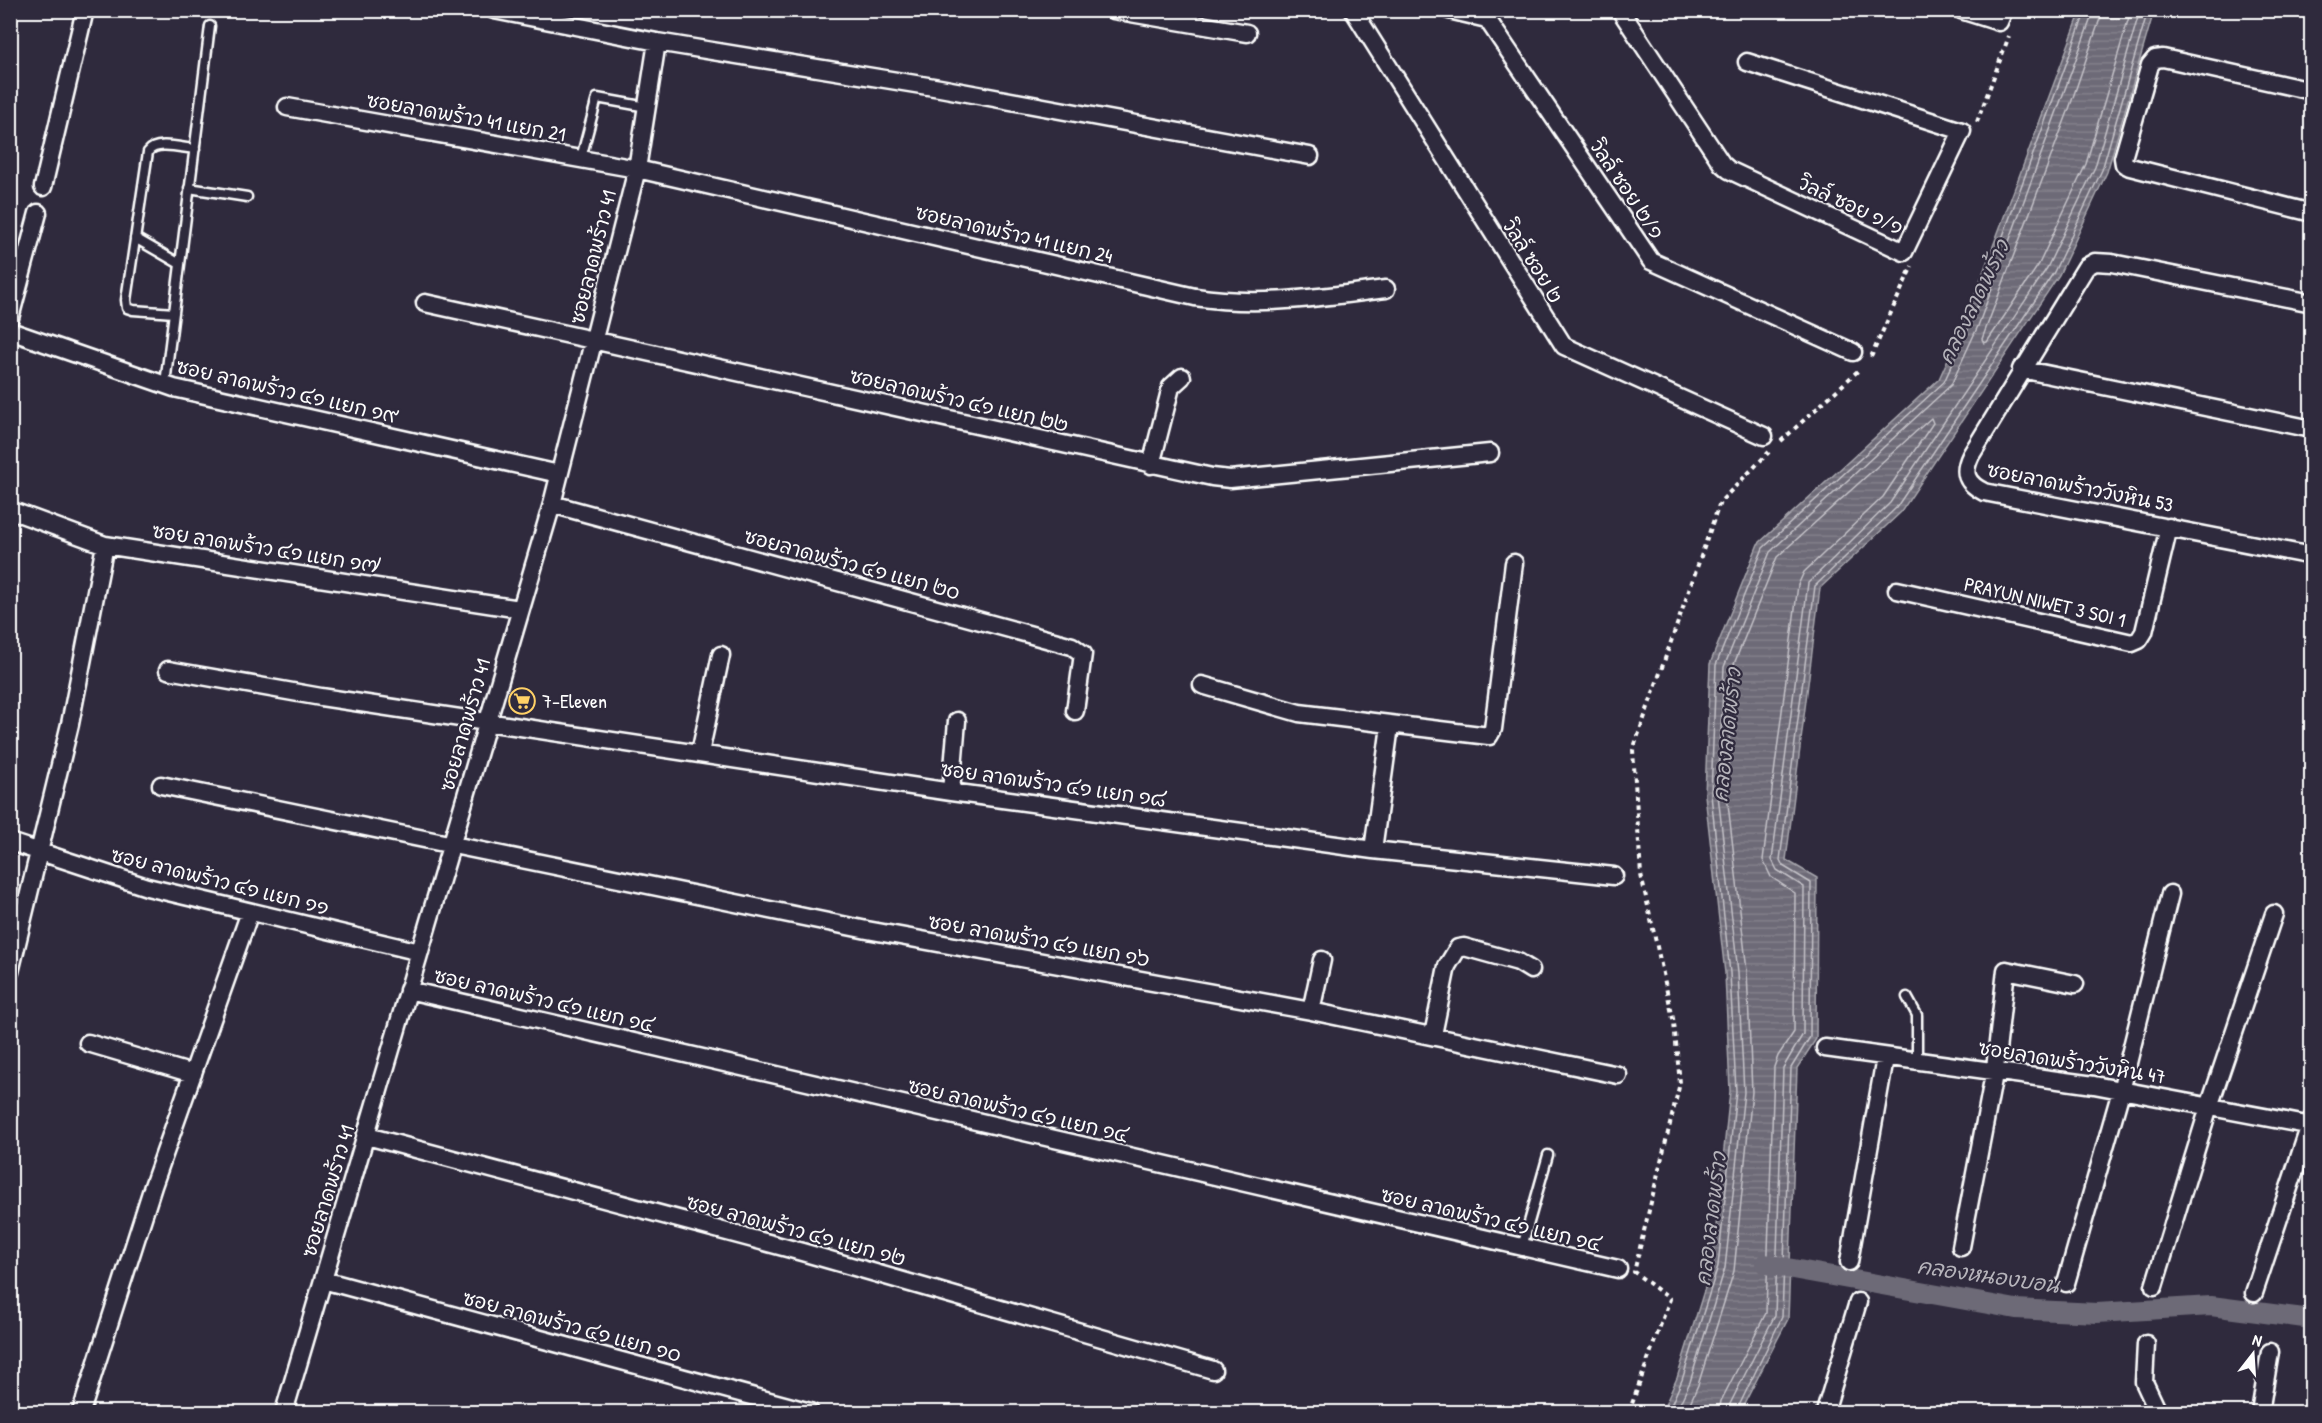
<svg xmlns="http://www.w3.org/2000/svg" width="2322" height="1423" viewBox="0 0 2322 1423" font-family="'Patrick Hand','Playpen Sans Thai',sans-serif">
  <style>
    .water { fill: url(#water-rules); stroke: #a7a6ad; stroke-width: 1.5 }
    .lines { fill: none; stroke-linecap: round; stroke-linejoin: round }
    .shore { stroke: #c5c3c9; stroke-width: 1.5 }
    .canal { stroke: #6d6a77; stroke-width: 20 }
    .lane-casing { stroke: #fff; stroke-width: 13 }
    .street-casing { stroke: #fff; stroke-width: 21 }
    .path { stroke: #fff; stroke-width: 4; stroke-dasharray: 4.5 4.5; stroke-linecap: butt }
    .lane { stroke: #2f2a3d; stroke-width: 8 }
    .street { stroke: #2f2a3d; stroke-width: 16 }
    .labels { text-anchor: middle; stroke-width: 4.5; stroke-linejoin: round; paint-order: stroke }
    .street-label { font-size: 20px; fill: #fff; stroke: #2f2a3d }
    .poi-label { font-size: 20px; fill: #fff; stroke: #2f2a3d; text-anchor: start }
    .water-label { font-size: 21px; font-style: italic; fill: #b6b4bb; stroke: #2f2a3d }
  </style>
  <defs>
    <pattern id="water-rules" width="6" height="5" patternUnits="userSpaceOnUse" patternTransform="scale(1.5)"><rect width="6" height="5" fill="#6d6a77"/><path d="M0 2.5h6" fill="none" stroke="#83808b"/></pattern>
  </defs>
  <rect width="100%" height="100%" fill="#2f2a3d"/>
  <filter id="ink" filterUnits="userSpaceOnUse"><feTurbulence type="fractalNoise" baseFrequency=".0167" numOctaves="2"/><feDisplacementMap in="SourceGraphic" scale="12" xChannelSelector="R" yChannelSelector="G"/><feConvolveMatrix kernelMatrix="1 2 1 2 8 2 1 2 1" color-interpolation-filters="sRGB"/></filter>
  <g filter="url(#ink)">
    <path class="water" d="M 2081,11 L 2154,11 L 2107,172 L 2059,275 L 1901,512 L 1820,588 L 1786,860 L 1817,878 L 1816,1039 L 1797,1068 L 1788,1319 L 1740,1412 L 1662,1412 L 1677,1378 L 1712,1265 L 1730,1091 L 1725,973 L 1705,795 L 1710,664 L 1758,544 L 1939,379 L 1965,321 Z"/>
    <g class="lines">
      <path class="shore" d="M 2103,10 L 2069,109 L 1982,339 L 1984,343 L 1987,342 L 2039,264 L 2086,164 L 2131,10
        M 1668,1412 L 1682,1380 L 1718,1266 L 1736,1091 L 1730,973 L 1711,795 L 1716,665 L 1763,548 L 1944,382 L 1971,323 L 2086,10
        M 1676,1412 L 1690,1382 L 1725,1268 L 1744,1092 L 1738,972 L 1718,795 L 1724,667 L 1770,552 L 1951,385 L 1978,326 L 2094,10
        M 1686,1412 L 1698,1385 L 1734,1271 L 1752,1092 L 1747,971 L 1727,795 L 1732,669 L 1777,557 L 1931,418 L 1933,423 L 1883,497 L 1804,572 L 1798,585 L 1763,860 L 1771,877 L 1795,893 L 1794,1032 L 1778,1056 L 1774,1067 L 1766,1313 L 1721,1401 L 1719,1412
        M 1728,1412 L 1730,1404 L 1775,1315 L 1783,1068 L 1803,1034 L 1804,887 L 1777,870 L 1772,860 L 1808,583 L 1890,503 L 2047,268 L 2095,167 L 2140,10
        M 1736,1412 L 1782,1317 L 1791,1068 L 1810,1037 L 1811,883 L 1783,866 L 1780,860 L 1815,586 L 1896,508 L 2054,272 L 2102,170 L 2148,10"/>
      <path class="canal" d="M 1765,1264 L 2016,1309 L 2097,1313 L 2211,1306 L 2312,1319"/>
      <g class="lane-casing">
        <path id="lane" d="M 581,158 L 597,98 L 647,107
          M 189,188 L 247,197
          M 135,238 L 180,264
          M 174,313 L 133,310 L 127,308 L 126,300 L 148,152 C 156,140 182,148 195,149
          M 165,384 L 210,26
          M 1907,997 L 1917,1015 L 1917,1061
          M 1522,1247 L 1548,1155"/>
      </g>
      <g class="street-casing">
        <path id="street" d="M 494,10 L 657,42 L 940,88 L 1310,156
          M 1113,10 L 1247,33
          M 1353,10 L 1564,346 L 1764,436
          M 1449,10 L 1487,19 L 1651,261 L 1853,352
          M 1620,10 L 1722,164 L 1729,170 L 1904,252 L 1962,131 L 1747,62
          M 1961,10 L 1999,22 L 2004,10
          M 2312,91 L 2163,58 L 2155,59 L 2150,65 L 2123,158 L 2124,164 L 2130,167 L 2312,213
          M 287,107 L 637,169 L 1195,297 C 1261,307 1320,297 1386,289
          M 43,187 L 85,10
          M 425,303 L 1212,477 L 1230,479 L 1490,453
          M 2312,303 L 2112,263 L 2095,262 L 2086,267 L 1971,455 C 1962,473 1966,483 1984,492 L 2312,556
          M 10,318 L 38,213
          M 10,331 L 174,388 L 559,474
          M 2021,369 L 2312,429
          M 1151,465 L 1171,387 L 1182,377
          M 552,504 L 1072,646 L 1083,654 L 1075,711
          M 10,510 L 105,545 L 520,609
          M 1897,590 L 2132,643 L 2139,640 L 2144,632 L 2169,527
          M 168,670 L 321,697 L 951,792 L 1373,850 L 1614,876
          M 1202,685 L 1299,713 L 1489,736 L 1493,729 L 1514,563
          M 700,753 L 721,655
          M 161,785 L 867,930 L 1311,1011 L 1618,1075
          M 951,792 L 957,721
          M 10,842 L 147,887 L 420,952
          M 1373,850 L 1390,726
          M 10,972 L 70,724 L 105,545
          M 408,990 L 1618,1269
          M 1311,1011 L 1322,960
          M 1433,1035 L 1447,966 L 1458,948 L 1464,947 L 1518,962 L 1531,970
          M 88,1043 L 193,1074
          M 1825,1048 L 2094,1085 L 2312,1126
          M 367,1136 L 802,1252 L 1213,1370
          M 1961,1247 L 1995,1069 L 2006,970 L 2075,984
          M 1849,1262 L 1885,1058
          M 323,1280 L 810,1412
          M 2066,1283 L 2121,1091 L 2170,894
          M 2154,1286 L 2209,1107 L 2274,914
          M 2254,1293 L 2312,1119
          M 2146,1344 L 2144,1382 L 2158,1412
          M 81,1412 L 153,1186 L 250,912
          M 284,1412 L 552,504 L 637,169 L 657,42
          M 1825,1412 L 1858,1302
          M 2260,1412 L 2270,1352"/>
      </g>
      <path class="path" d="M 1977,122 L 2009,36
        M 1871,357 L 1912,266
        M 1781,441 L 1860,369
        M 1629,1412 L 1670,1299 L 1634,1272 L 1680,1083 L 1674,1023 L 1641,875 L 1633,750 L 1720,502 L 1769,452"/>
      <use href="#lane" class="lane"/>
      <use href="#street" class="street"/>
    </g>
  </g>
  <defs>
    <g id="supermarket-ring" transform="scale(1.35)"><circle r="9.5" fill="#2f2a3d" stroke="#ffd166" stroke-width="1.5"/><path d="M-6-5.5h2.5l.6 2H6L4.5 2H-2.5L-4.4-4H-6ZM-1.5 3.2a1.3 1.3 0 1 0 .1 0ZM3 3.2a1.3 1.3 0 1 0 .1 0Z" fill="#ffd166"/></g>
  </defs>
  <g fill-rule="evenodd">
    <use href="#supermarket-ring" x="522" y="701"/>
  </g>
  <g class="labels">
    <g class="street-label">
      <text transform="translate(466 117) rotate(10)" y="7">ซอยลาดพร้าว 41 แยก 21</text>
      <text transform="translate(1627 189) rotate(56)" y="7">วิลล์ ซอย ๒/๑</text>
      <text transform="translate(1851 205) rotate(25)" y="7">วิลล์ ซอย ๑/๑</text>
      <text transform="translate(1014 234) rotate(13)" y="7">ซอยลาดพร้าว 41 แยก 24</text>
      <text transform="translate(593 257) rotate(-76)" y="7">ซอยลาดพร้าว 41</text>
      <text transform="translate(1533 261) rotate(58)" y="7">วิลล์ ซอย ๒</text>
      <text transform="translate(287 391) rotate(13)" y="7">ซอย ลาดพร้าว ๔๑ แยก ๑๙</text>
      <text transform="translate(959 400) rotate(13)" y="7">ซอยลาดพร้าว ๔๑ แยก ๒๒</text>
      <text transform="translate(2080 487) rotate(11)" y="7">ซอยลาดพร้าววังหิน 53</text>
      <text transform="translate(266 548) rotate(9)" y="7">ซอย ลาดพร้าว ๔๑ แยก ๑๗</text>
      <text transform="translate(852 564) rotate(15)" y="7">ซอยลาดพร้าว ๔๑ แยก ๒๐</text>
      <text transform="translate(2045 602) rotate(13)" y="7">PRAYUN NIWET 3 SOI 1</text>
      <text transform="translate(465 725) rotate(-74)" y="7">ซอยลาดพร้าว 41</text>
      <text transform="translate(1053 784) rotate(8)" y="7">ซอย ลาดพร้าว ๔๑ แยก ๑๘</text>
      <text transform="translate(220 881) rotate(14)" y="7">ซอย ลาดพร้าว ๔๑ แยก ๑๑</text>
      <text transform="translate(1039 940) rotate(10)" y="7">ซอย ลาดพร้าว ๔๑ แยก ๑๖</text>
      <text transform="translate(544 1000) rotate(13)" y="7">ซอย ลาดพร้าว ๔๑ แยก ๑๔</text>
      <text transform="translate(2072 1062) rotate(9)" y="7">ซอยลาดพร้าววังหิน 47</text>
      <text transform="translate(1018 1110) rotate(13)" y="7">ซอย ลาดพร้าว ๔๑ แยก ๑๔</text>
      <text transform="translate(328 1191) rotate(-73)" y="7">ซอยลาดพร้าว 41</text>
      <text transform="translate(1491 1219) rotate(13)" y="7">ซอย ลาดพร้าว ๔๑ แยก ๑๔</text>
      <text transform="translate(796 1230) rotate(15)" y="7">ซอย ลาดพร้าว ๔๑ แยก ๑๒</text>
      <text transform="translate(572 1326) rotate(15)" y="7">ซอย ลาดพร้าว ๔๑ แยก ๑๐</text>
    </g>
    <g class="poi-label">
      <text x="542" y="708">7-Eleven</text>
    </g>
    <g class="water-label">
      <text transform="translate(1974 302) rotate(-64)" y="7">คลองลาดพร้าว</text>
      <text transform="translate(1727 735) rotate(-84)" y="7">คลองลาดพร้าว</text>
      <text transform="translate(1711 1219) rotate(-83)" y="7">คลองลาดพร้าว</text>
      <text transform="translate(1988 1276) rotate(8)" y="7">คลองหนองบอน</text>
    </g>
  </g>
  <rect width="2322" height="1423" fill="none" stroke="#2f2a3d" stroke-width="36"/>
  <rect x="18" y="18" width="2286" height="1387" fill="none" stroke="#fff" stroke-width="2" filter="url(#ink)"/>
  <g transform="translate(2253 1354) rotate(17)" stroke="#2f2a3d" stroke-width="4.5" paint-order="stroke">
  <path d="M0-4.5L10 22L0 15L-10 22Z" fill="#ffffff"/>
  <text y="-9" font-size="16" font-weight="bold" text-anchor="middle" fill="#ffffff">N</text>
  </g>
</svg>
